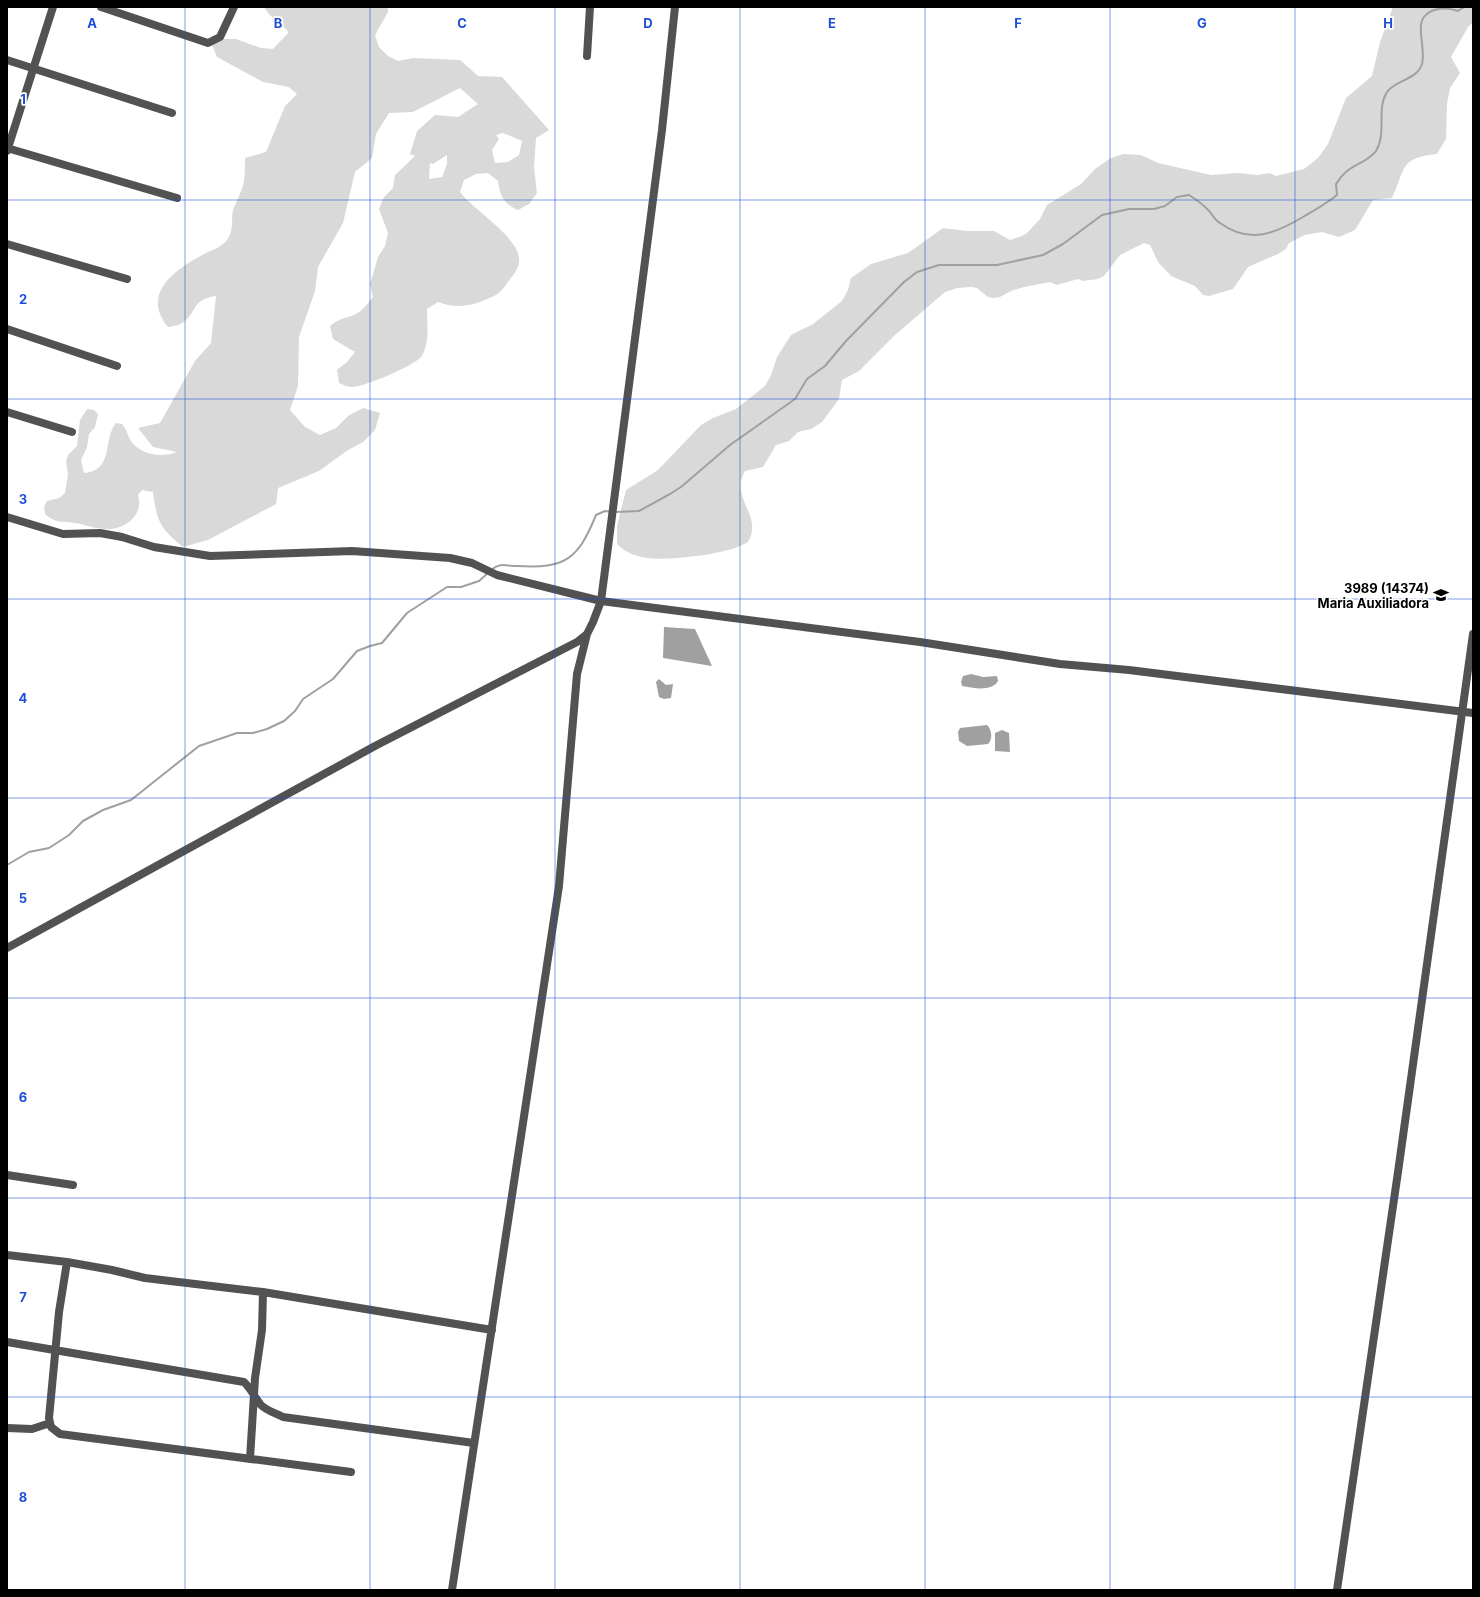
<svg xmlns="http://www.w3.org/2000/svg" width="1480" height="1597" viewBox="0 0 1480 1597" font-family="Inter,sans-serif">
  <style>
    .green { fill: #d9d9d9; fill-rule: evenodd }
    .water { fill: #a0a0a0 }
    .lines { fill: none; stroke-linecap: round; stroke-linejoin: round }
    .stream { stroke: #a0a0a0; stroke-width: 2 }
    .minor { stroke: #525252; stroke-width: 8 }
    .grid { fill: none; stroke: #1d4ed8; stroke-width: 1; stroke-opacity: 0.55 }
    .labels { text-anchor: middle; stroke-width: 3.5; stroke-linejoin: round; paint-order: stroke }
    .poi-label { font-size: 13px; font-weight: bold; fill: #000; stroke: #fff; text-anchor: end }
    .grid-label { font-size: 13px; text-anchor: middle; font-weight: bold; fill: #1d4ed8; stroke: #fff; stroke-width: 3.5; stroke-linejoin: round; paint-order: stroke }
  </style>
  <rect width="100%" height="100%" fill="#fff"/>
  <path class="green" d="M 264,7 L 388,7 L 388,12 L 375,35 L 379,47 L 388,56 L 398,61 L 413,58 L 460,60 L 478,76 L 502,77 L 549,130 L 536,138 L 534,167 L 537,193 L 529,204 L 518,210 C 504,204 500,197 498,181 L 488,173 L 476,174 L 464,180 L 460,192 C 474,211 523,239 519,263 C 518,268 514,275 510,279 C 505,286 501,293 494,296 C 475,305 458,310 438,302 L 427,309 C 427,323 430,345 421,357 C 414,366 362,388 351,387 C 347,387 342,384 339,383 L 337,370 L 347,362 L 355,352 L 333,339 L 330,326 C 342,317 341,320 354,315 C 362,312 368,303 373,297 L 370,284 L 378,257 L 385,246 L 388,233 L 379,209 L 384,197 L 393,188 L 395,175 L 415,156 L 410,154 L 417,131 L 435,115 L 458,117 L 478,104 L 460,88 L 413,112 L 389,113 L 376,134 L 372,158 L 355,172 L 343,223 L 318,267 L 315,291 L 299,337 L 298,386 L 290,410 L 305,427 L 320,435 L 336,428 L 348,416 L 363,408 L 380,413 L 375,430 L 363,442 L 348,450 L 319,471 L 278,488 L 276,504 L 208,540 L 183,547 C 160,528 157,522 153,492 L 142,490 L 138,495 C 144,514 126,530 106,529 C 96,529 86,525 76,523 C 63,521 56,524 45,514 L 44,507 L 47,501 L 59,498 L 65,493 L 68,474 L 66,461 L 68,455 L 77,446 L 80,420 L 87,409 L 94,410 L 98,414 L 95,427 L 89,434 L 87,447 L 81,460 L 84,473 C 115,470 102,440 116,423 L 122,424 C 127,429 127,435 131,441 C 141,455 161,458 177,452 L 153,447 L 138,428 L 160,423 L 195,361 L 211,343 L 216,296 C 190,299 197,316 180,324 C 177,326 171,326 168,327 C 140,293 176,269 204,254 C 212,250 222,247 227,240 C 236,227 229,216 235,205 C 245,184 245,181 245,158 L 266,152 L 285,106 L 297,94 L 289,87 L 263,82 L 217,57 L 212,45 L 224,39 L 236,39 L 261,48 L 273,49 L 289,32 C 280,23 270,18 264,7 ZM 503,133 L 522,141 L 519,155 L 508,162 L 495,163 L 492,150 L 499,139 L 496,135 ZM 447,155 L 447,164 L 442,177 L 429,179 L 430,163 L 433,164 Z
    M 1393,7 L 1473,7 L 1473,22 L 1468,27 L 1451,57 L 1460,73 L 1450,88 L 1447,104 L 1446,139 L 1437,154 C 1399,158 1406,168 1392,198 L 1373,200 L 1355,230 L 1339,237 L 1322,232 L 1305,235 L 1289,243 L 1286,249 L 1278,254 L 1248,267 L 1233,289 L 1209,296 L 1203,295 L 1195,286 L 1171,276 L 1158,262 L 1150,245 L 1144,243 L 1120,255 L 1104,276 L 1098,279 L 1083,281 L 1078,279 L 1057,285 L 1050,282 L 1024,287 L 1011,291 L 1000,297 L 994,298 L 988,297 L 977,288 L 971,287 L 957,288 L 945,292 L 895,335 L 859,371 L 842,380 L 839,399 L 822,422 L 811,429 L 798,432 L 789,441 L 776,445 L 763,467 L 745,471 C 729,498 764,516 748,542 C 731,554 669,561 648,558 C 638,557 624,552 617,544 L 617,526 L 626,490 L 658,470 L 701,425 L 713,418 L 736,409 L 765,386 L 771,375 L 777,357 L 791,335 L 813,324 L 842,301 L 848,290 L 851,278 L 871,264 L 908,253 L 943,228 L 967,231 L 994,231 L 1010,240 L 1022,236 L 1027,233 L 1040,219 L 1047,205 L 1081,184 L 1095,169 L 1111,158 L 1123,154 L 1141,155 L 1158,163 L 1211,175 L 1238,173 L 1257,175 L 1270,173 L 1276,176 L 1304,169 L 1318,158 L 1328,144 L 1346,98 L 1372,76 L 1380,42 Z"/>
  <path class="water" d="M 664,627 L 695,629 L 712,666 L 663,658 Z
    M 971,674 L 983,677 L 997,676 L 998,681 C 992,692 973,688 962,686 L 961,682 L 963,676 Z
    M 659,679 L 666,685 L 673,684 L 671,698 L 664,699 L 659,697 L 656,682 Z
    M 987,725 C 992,730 993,739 988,744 L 967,746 L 959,741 L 958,732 L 960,728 Z
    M 1002,730 L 1009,733 L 1010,752 L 995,751 L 995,733 Z"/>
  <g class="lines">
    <path class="stream" d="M 615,512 L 639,511 L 670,494 L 681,487 L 730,445 L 795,399 L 807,379 L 825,366 L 846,341 L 904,282 L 917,272 L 939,265 L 997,265 L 1043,255 L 1063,244 L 1102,215 L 1129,209 L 1154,209 L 1165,206 L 1177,197 L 1189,195 C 1197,200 1204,205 1210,212 C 1213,216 1216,221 1220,223 C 1250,245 1276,233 1303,217 C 1315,210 1326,204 1337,195 L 1336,184 C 1339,180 1342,175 1346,172 C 1355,164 1369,161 1376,151 C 1387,133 1376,109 1387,92 C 1395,80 1417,80 1422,64 C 1426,50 1416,27 1424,17 C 1432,7 1447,7 1458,11 L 1464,7
      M 491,570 C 501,562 505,566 517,566 C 566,569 578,559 596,515 L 605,511 L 611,512
      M 7,865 L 29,852 L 49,848 L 69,835 L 83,821 L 103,810 L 131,800 L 199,746 L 237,733 L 253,733 L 267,729 L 284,721 L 295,711 L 303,699 L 333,679 L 357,651 L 370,646 L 382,643 L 407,613 L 447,587 L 461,587 L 479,581 L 488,573"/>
    <path class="minor" d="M 101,7 L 208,43 L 220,37 L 234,7
      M 587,56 L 590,7
      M 7,60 L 172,113
      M 7,148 L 177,198
      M 7,151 L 53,7
      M 7,244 L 127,279
      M 7,329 L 117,366
      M 7,412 L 72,432
      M 7,517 L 63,534 L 100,533 L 122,537 L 154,547 L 210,556 L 352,551 L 450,558 L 472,563 L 497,575 L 601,601 L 920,642 L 1060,664 L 1129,670 L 1473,713
      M 7,948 L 375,746 L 577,642 L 587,634 L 593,622 L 601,601 L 662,130 L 675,7
      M 7,1175 L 73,1185
      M 7,1255 L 67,1262 L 112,1270 L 145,1278 L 263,1292 L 492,1330
      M 67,1262 L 59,1312 L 49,1418 L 51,1427 L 60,1434 L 351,1472
      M 7,1342 L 244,1382 C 251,1389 254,1396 260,1404 C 265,1410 275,1413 283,1417 L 474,1443
      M 7,1428 L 32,1429 L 50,1423
      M 250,1459 L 255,1378 L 262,1330 L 263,1292
      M 452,1590 L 559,886 L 577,674 L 587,634
      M 1337,1590 L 1398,1172 L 1473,634"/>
  </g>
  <path class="grid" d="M 185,7 L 185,1590M 370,7 L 370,1590M 555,7 L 555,1590M 740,7 L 740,1590M 925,7 L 925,1590M 1110,7 L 1110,1590M 1295,7 L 1295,1590M 7,200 L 1473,200M 7,399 L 1473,399M 7,599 L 1473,599M 7,798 L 1473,798M 7,998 L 1473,998M 7,1198 L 1473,1198M 7,1397 L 1473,1397"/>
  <defs>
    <g id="school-bare" transform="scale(1.2)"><path d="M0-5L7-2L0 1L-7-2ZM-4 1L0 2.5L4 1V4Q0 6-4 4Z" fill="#000" stroke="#fff" stroke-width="2.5" paint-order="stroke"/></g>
  </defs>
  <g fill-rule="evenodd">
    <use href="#school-bare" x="1441" y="595"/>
  </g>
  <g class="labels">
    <g class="poi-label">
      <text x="1429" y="593">3989 (14374)<tspan x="1429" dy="15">Maria Auxiliadora</tspan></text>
    </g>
  </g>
  <g class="grid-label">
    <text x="92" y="28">A</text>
    <text x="278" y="28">B</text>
    <text x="462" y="28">C</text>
    <text x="648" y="28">D</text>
    <text x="832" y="28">E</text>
    <text x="1018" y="28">F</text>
    <text x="1202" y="28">G</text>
    <text x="1388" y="28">H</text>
    <text x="23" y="104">1</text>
    <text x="23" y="304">2</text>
    <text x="23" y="504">3</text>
    <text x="23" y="703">4</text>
    <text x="23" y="903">5</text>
    <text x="23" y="1102">6</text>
    <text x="23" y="1302">7</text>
    <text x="23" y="1502">8</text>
  </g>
  <rect width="1480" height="1597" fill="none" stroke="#000000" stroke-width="16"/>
</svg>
